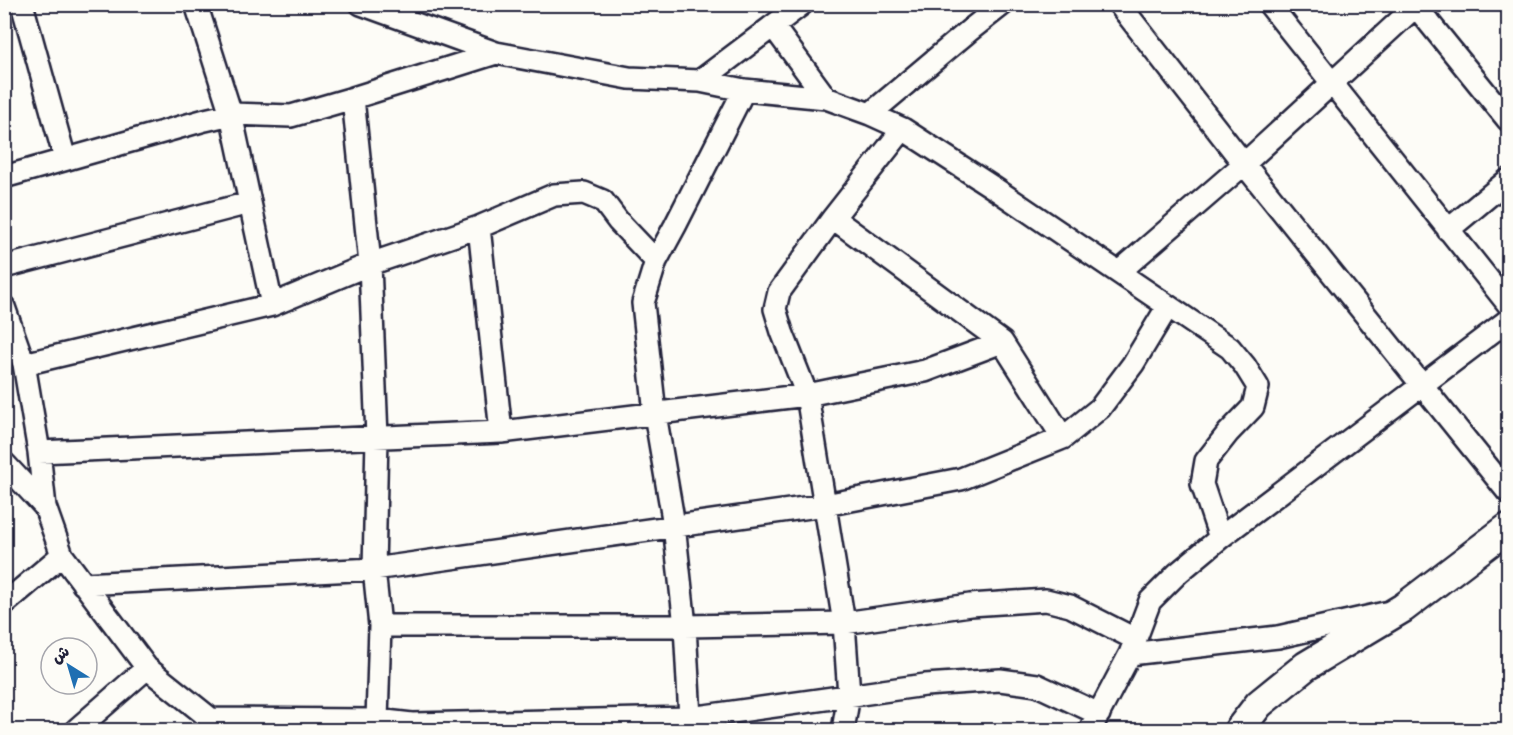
<svg xmlns="http://www.w3.org/2000/svg" width="1513" height="735" viewBox="0 0 1513 735" font-family="'Indie Flower','Playpen Sans Arabic',sans-serif">
  <style>
    .lines { fill: none; stroke-linecap: round; stroke-linejoin: round }
    .street-casing { stroke: #22223b; stroke-width: 26 }
    .secondary-casing { stroke: #22223b; stroke-width: 33 }
    .street { stroke: #fdfcf7; stroke-width: 21 }
    .secondary { stroke: #fdfcf7; stroke-width: 28 }
  </style>
  <rect width="100%" height="100%" fill="#fdfcf7"/>
  <filter id="ink" filterUnits="userSpaceOnUse"><feTurbulence type="fractalNoise" baseFrequency=".0167" numOctaves="2"/><feDisplacementMap in="SourceGraphic" scale="12" xChannelSelector="R" yChannelSelector="G"/><feConvolveMatrix kernelMatrix="1 2 1 2 8 2 1 2 1" color-interpolation-filters="sRGB"/></filter>
  <g filter="url(#ink)">
    <g class="lines">
      <g class="street-casing">
        <path id="street" d="M 22,4 L 65,159
          M 196,4 L 231,114 L 272,305
          M 361,4 L 496,53 L 629,78 L 700,81 L 744,90 L 826,98 L 870,114 L 903,129 L 994,188 L 1230,348 L 1245,366 L 1258,387 L 1253,407 L 1228,433 L 1206,461 L 1202,484 L 1220,538
          M 1119,4 L 1244,164 L 1508,492
          M 1269,4 L 1508,304
          M 1414,4 L 1508,120
          M 773,26 L 826,98
          M 700,81 L 802,4
          M 353,98 L 370,264 L 377,437 L 374,569 L 380,626 L 377,720
          M 870,114 L 970,30 L 1003,4
          M 4,177 L 205,120 L 231,114 L 291,116 L 353,98 L 496,53
          M 833,218 L 1002,342 L 1063,438
          M 479,227 L 501,432
          M 1448,230 L 1508,180
          M 4,267 L 249,203
          M 1119,272 L 1244,164 L 1418,4
          M 4,307 L 24,364 L 39,452 L 45,507 L 62,555 L 147,668 L 222,728
          M 24,364 L 272,305 L 370,264 L 479,227 L 554,195 L 584,193 L 603,201 L 618,221 L 656,261
          M 39,452 L 501,432 L 807,395 L 925,371 L 1002,342
          M 4,463 L 45,507
          M 83,584 L 374,569 L 825,505 L 961,479 L 1063,438 L 1100,408 L 1133,364 L 1168,306
          M 4,604 L 62,555
          M 380,626 L 685,626 L 844,623 L 970,605 L 1046,600 L 1070,606 L 1135,639
          M 1130,654 L 1278,637 L 1385,613
          M 211,719 L 377,720 L 412,724 L 690,718 L 925,685 L 1000,680 L 1037,685 L 1099,714
          M 76,730 L 147,668
          M 688,730 L 690,718 L 685,626 L 674,525 L 655,414 L 643,303 L 656,261 L 675,226 L 744,90
          M 843,730 L 849,695 L 844,623 L 807,395 L 782,332 L 775,309 L 779,292 L 833,218 L 903,129
          M 1090,730 L 1130,654 L 1150,601 L 1178,573 L 1220,538 L 1508,320"/>
      </g>
      <g class="secondary-casing">
        <path id="secondary" d="M 1239,730 L 1259,704 L 1306,666 L 1403,608 L 1508,528"/>
      </g>
      <use href="#street" class="street"/>
      <use href="#secondary" class="secondary"/>
    </g>
  </g>
  <rect width="1513" height="735" fill="none" stroke="#fdfcf7" stroke-width="24"/>
  <rect x="12" y="12" width="1489" height="711" fill="none" stroke="#22223b" stroke-width="2" filter="url(#ink)"/>
  <g transform="translate(69 666) rotate(323)"><circle r="28" fill="#fdfcf7" stroke="#a5a5ac" stroke-width="1.5"/>
  <path d="M0-4.5L10 22L0 15L-10 22Z" fill="#1f6fb2"/>
  <text y="-9" font-size="16" font-weight="bold" text-anchor="middle" fill="#22223b">ش</text>
  </g>
</svg>
